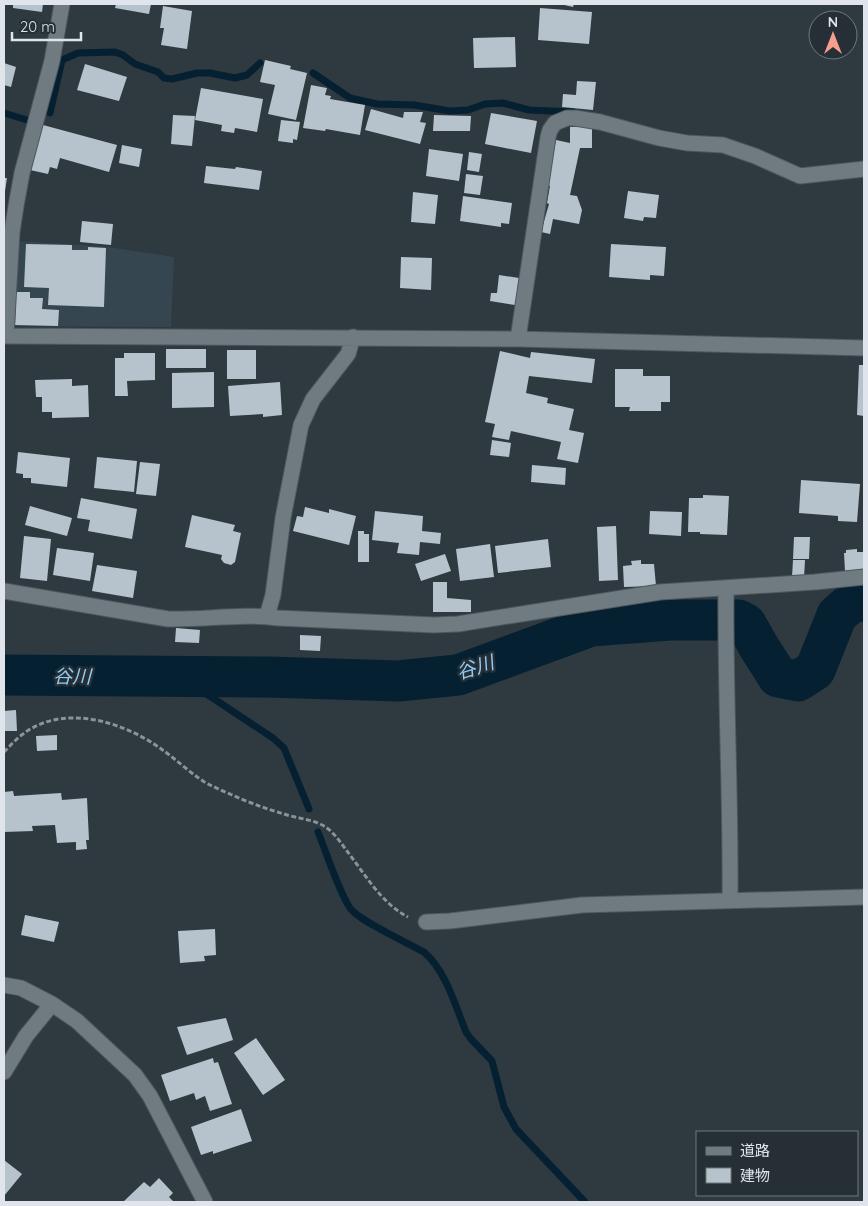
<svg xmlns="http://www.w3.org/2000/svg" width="868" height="1206" viewBox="0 0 868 1206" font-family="Quicksand,'Noto Sans JP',sans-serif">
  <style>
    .built { fill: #364650 }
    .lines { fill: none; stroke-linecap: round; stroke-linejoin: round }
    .stream { stroke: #052031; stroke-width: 7 }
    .river { stroke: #052031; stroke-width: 41 }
    .building { fill: #b7c3cc }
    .street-casing { stroke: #4f575d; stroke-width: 17 }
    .path { stroke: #8b9399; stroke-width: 3; stroke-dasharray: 5 2.5; stroke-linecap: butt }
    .street { stroke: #6f7a81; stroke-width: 15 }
    .labels { text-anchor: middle; stroke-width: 5; stroke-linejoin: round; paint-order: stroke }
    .water-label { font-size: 19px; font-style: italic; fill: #90cef8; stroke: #252f35 }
  </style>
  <rect width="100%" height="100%" fill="#2f3940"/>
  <path class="built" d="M 17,241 L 108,247 L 174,257 L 171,327 L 16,326 L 14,325 Z"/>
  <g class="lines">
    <path class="stream" d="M 313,73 L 350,98 L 377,104 L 414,105 L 450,111 L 468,110 L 485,104 L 503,103 L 529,110 L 573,112
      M 4,113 L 27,120
      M 50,113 L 62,60 L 78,53 L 115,52 L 123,55 L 135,64 L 158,72 L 164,78 L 172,79 L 197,73 L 210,73 L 235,78 L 247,75 L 260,63
      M 181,677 L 273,738 L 284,748 L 309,809
      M 318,832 C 327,854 338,890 350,908 C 359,921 408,943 424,952 C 446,971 455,1005 466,1032 L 471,1039 L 492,1061 L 504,1107 L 516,1129 L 585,1202"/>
    <path class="river" d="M 4,675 L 268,677 L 398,681 L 458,675 L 591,626 L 670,620 L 739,620 L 746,624 L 759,647 L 778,677 L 798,681 L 815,670 L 837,615 L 852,602 L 864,601"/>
  </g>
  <path class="building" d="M 13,4 L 43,4 L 42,12 L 13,8 Z
    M 116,4 L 151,4 L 149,14 L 115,8 Z
    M 560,4 L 574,4 L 573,7 Z
    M 163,6 L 192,11 L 187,49 L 161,45 L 164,28 L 160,28 Z
    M 540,8 L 592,12 L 589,44 L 538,40 Z
    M 515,37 L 516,67 L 474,68 L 473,38 Z
    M 265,60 L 291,66 L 290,69 L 307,73 L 296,120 L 268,114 L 275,85 L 260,82 Z
    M 4,63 L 16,67 L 11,87 L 4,85 Z
    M 85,64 L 127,77 L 119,101 L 77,90 Z
    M 577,81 L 596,82 L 593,110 L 562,107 L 563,94 L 576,95 Z
    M 311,85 L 327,88 L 325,95 L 331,96 L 330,99 L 365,105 L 360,135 L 326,129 L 325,131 L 303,128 Z
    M 201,88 L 263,99 L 257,132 L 235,128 L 234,133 L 221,131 L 222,125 L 195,120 Z
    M 371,109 L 403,118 L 404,112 L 423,112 L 420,122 L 426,123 L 420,144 L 365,130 Z
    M 491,113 L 537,121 L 531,153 L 485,144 Z
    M 173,115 L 195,116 L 192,146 L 171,144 Z
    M 434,115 L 471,116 L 470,131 L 433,131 Z
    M 281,120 L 300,122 L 297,140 L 293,139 L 293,143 L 278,141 Z
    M 43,125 L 117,145 L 109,172 L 60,158 L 57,169 L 50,167 L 48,174 L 30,170 Z
    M 592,126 L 592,148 L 580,148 L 570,195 L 577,196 L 582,210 L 579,224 L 553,219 L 550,234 L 541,232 L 549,204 L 547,203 L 550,186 L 547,185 L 556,140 L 570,143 L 570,127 Z
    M 122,145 L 142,149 L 139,167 L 119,163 Z
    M 429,149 L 463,154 L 459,181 L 426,176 Z
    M 469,152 L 482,154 L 479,172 L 467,170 Z
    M 206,166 L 235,169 L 236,167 L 262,171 L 259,190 L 204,183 Z
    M 466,174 L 483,176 L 480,195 L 464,193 Z
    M 4,178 L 7,178 L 5,191 L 4,191 Z
    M 628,191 L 659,195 L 656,218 L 644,217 L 643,221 L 624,218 Z
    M 413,192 L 438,195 L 435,224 L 411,222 Z
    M 463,196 L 512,203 L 509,224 L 501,223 L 501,227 L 460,221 Z
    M 82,221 L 113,224 L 111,245 L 80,242 Z
    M 26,244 L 72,245 L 72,250 L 88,250 L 88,247 L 106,248 L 104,307 L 48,305 L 49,288 L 24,287 Z
    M 611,244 L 666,247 L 664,276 L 650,275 L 650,280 L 609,277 Z
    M 401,257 L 432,258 L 431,290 L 400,288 Z
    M 499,275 L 519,278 L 515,305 L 490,301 L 491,293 L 497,293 Z
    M 16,292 L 30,292 L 30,298 L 43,298 L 42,309 L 59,310 L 58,326 L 15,325 Z
    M 166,349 L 206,349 L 206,368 L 166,368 Z
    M 227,350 L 256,350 L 256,379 L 227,379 Z
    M 500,351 L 530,358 L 531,352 L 595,359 L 592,383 L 529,376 L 526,393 L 548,398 L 547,403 L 574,409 L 569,430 L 584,433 L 578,463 L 557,459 L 561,442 L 511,431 L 509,440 L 492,437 L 495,424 L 485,422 Z
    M 124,353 L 155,353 L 155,380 L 127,381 L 128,396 L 115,396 L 115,358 L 124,358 Z
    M 859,365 L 864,365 L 864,416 L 857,415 Z
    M 615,369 L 643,369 L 643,376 L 670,376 L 670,402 L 661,402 L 661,411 L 629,411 L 630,407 L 615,407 Z
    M 214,372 L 214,407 L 172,408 L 172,373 Z
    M 72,379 L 72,386 L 88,385 L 89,417 L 52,418 L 52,412 L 42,412 L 42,397 L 36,397 L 35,380 Z
    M 280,382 L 282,415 L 263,417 L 263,414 L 230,416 L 228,386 Z
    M 492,440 L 511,443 L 509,457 L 490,455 Z
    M 18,452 L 70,458 L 67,487 L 31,483 L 31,478 L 23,478 L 23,474 L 16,473 Z
    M 97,457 L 137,461 L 134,492 L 94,488 Z
    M 140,462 L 160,464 L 156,496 L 136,494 Z
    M 532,465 L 566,468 L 565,485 L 531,482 Z
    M 801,480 L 860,484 L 857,522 L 838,521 L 838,516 L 799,513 Z
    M 703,495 L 729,496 L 727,535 L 700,534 L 700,532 L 688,532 L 689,498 L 703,498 Z
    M 81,498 L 137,509 L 132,539 L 88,531 L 90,520 L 77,518 Z
    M 30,506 L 72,518 L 67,536 L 25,525 Z
    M 305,507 L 329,513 L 329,509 L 356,516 L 349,545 L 293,531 L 297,516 L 303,517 Z
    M 375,511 L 423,516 L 422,531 L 441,533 L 440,544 L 420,542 L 419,555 L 397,553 L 399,543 L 372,540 Z
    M 650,511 L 682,512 L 681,536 L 649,534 Z
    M 192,515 L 235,525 L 233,531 L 241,533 L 235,562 L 231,565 L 224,563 L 221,559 L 222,555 L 185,547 Z
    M 616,526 L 618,580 L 599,581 L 597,527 Z
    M 358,531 L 364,531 L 364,534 L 369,534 L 369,562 L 358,562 Z
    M 24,536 L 51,539 L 47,581 L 20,578 Z
    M 794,537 L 810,537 L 809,559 L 793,559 Z
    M 548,539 L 551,567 L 498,573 L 495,546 Z
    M 490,544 L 494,577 L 460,581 L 456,549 Z
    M 57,548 L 94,553 L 90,581 L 53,575 Z
    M 857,549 L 857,552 L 864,552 L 864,570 L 845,571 L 844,553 L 846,553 L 846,550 Z
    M 445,554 L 451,571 L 421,581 L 415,564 Z
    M 641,560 L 641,564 L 654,564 L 656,586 L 624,587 L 623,566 L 632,565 L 631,561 Z
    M 793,560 L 805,560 L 804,578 L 792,577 Z
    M 97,565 L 137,571 L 133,598 L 92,591 Z
    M 433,582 L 447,582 L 447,598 L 471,600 L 471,612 L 433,612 Z
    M 176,628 L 200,630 L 199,643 L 175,642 Z
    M 300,635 L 321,636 L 320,651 L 300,650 Z
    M 16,710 L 17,731 L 4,731 L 4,711 Z
    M 57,735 L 57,750 L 37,751 L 36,736 Z
    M 13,791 L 14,796 L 61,793 L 62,800 L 87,798 L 89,840 L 86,840 L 87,849 L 76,850 L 76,842 L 57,843 L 55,825 L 32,826 L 33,831 L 4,832 L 4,792 Z
    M 25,915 L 59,922 L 54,942 L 21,935 Z
    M 215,929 L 216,955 L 204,956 L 205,961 L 180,963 L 178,931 Z
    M 226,1018 L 233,1040 L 187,1055 L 177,1027 Z
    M 256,1038 L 285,1080 L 263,1095 L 234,1053 Z
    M 213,1058 L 214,1063 L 218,1062 L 232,1104 L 210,1111 L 205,1096 L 196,1100 L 194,1093 L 170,1101 L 161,1075 Z
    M 241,1109 L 252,1141 L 213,1154 L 213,1151 L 201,1155 L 191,1127 Z
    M 4,1160 L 22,1174 L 4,1196 Z
    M 159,1178 L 173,1193 L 169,1197 L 174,1202 L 123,1202 L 144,1182 L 150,1187 Z"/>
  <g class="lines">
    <g class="street-casing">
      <path id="street" d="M 4,336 L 518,339 L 864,348
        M 6,336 L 12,232 L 16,206 L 22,173 L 52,61 L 62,4
        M 518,339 L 548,137 L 550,130 L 555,123 L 567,118 L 575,118 L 600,122 L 659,138 L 687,143 L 723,145 L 755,156 L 800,176 L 864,169
        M 726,588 C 725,692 731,796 730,900
        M 4,591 L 168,619 C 205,620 242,613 278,618 L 434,625 L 458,624 L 660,592 L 815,582 L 864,577
        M 267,616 L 273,595 L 283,518 L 301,425 L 313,399 L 348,354 L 353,337
        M 426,922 L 450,921 L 582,905 L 864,897
        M 4,985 L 21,988 L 52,1004 L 77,1021 L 135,1075 L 150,1096 L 205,1202
        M 4,1072 L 26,1036 L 52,1004"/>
    </g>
    <path class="path" d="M 4,752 C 10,746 16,739 23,734 C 65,702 127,723 164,751 C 177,760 197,779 210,785 C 233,796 259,807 284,814 C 298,819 315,819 327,828 C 335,834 341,843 347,851 C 364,873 382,904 408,917"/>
    <use href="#street" class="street"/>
  </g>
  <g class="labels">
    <g class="water-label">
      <text transform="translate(475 667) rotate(-18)" y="7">谷川</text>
      <text transform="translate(72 676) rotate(1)" y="7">谷川</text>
    </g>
  </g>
  <rect width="868" height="1206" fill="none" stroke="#dfe5ea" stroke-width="10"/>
  <rect x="696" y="1131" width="162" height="65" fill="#252f35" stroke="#6f787d"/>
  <rect x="706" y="1147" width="25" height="8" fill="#6f7a81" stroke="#6f787d"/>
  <text x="740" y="1156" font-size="15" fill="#dfe5ea">道路</text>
  <rect x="706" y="1168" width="25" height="15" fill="#b7c3cc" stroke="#6f787d"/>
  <text x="740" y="1181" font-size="15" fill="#dfe5ea">建物</text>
  <g transform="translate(833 35)"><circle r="24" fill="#252f35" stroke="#6f787d"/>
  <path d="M0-4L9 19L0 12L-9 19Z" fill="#f59d8f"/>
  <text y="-8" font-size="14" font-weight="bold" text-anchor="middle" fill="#dfe5ea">N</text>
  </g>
  <path d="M12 32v8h69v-8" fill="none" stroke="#dfe5ea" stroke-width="2.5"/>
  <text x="20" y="32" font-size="15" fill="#dfe5ea" stroke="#252f35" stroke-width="4" paint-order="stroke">20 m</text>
</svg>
